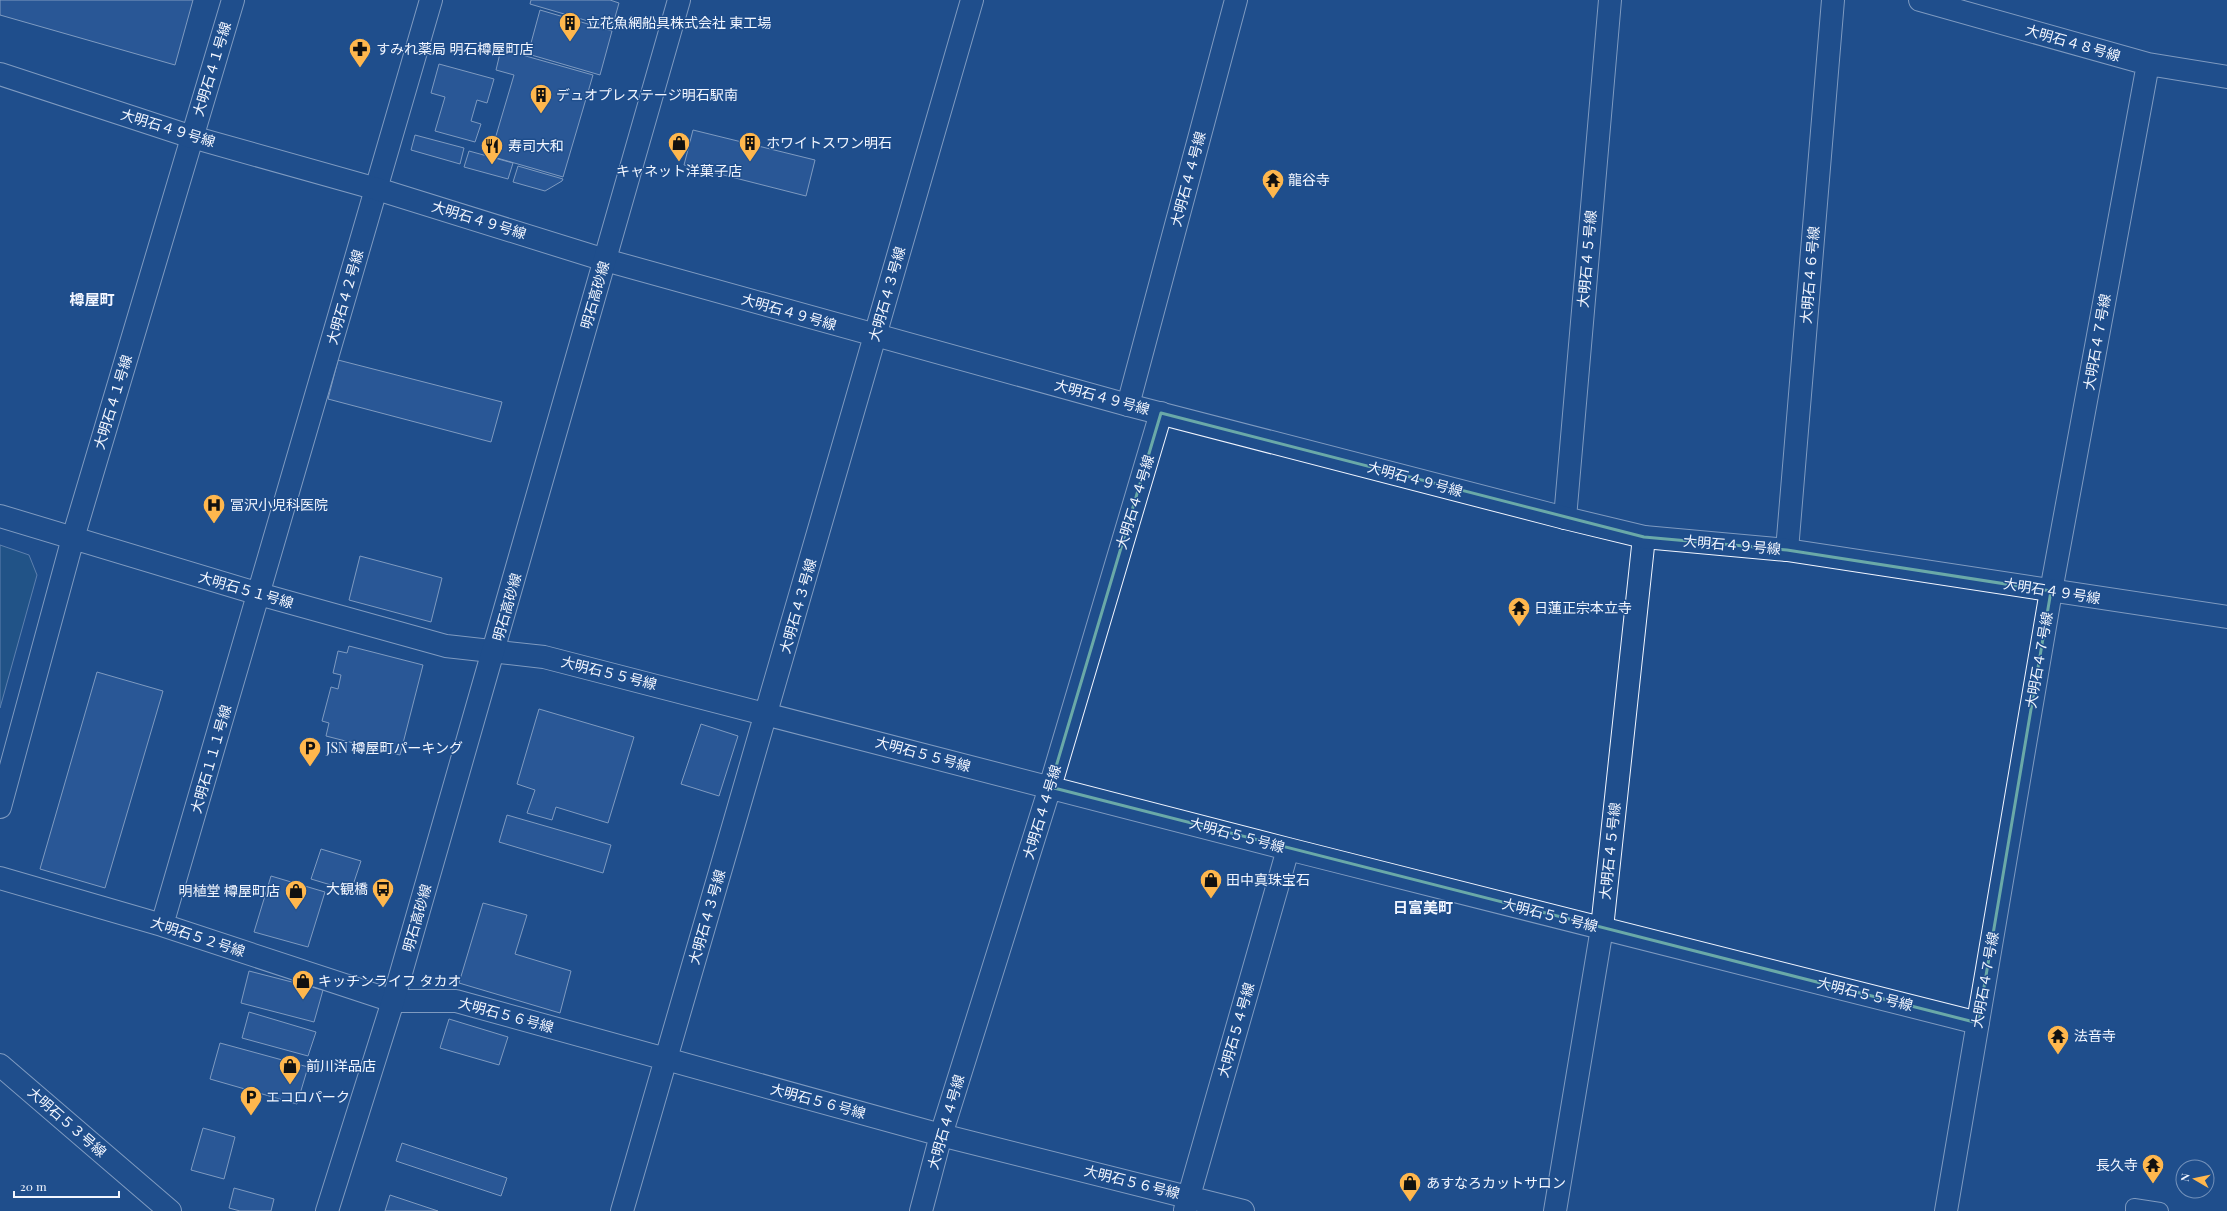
<svg xmlns="http://www.w3.org/2000/svg" width="2227" height="1211" viewBox="0 0 2227 1211" font-family="'Playfair Display','Noto Sans JP',serif">
  <style>
    .green { fill: #245a82; stroke: #a8bbd7 }
    .building { fill: #3563a3; stroke: #f2f6ff }
    .lines { fill: none; stroke-linecap: round; stroke-linejoin: round }
    .service-casing { stroke: #f2f6ff; stroke-width: 18 }
    .minor-casing { stroke: #f2f6ff; stroke-width: 24 }
    .tertiary-casing { stroke: #f2f6ff; stroke-width: 24 }
    .secondary-casing { stroke: #f2f6ff; stroke-width: 24 }
    .service { stroke: #1f4e8c; stroke-width: 16 }
    .minor { stroke: #1f4e8c; stroke-width: 22 }
    .tertiary { stroke: #1f4e8c; stroke-width: 22 }
    .secondary { stroke: #1f4e8c; stroke-width: 22 }
    .marked { fill: none; stroke: #6aa9a8; stroke-width: 3; stroke-linejoin: round }
    .labels { text-anchor: middle; stroke-width: 3; stroke-linejoin: round; paint-order: stroke }
    .poi-label { font-size: 14px; fill: #f2f6ff; stroke: #1f4e8c; text-anchor: start }
    .street-label { font-size: 14px; fill: #f2f6ff; stroke: #1f4e8c }
    .neighbourhood-label { font-size: 15px; font-weight: bold; fill: #f2f6ff; stroke: #1f4e8c }
  </style>
  <rect width="100%" height="100%" fill="#1f4e8c"/>
  <path class="green" d="M 0,545 L 29,555 L 37,575 L 0,708 Z"/>
  <path class="building" d="M 0,0 L 193,0 L 175,65 L 0,15 Z
    M 531,0 L 610,0 L 619,3 L 612,28 L 530,4 Z
    M 540,10 L 612,31 L 600,75 L 528,54 Z
    M 501,49 L 593,75 L 563,177 L 490,156 L 514,75 L 496,70 Z
    M 439,64 L 494,79 L 487,103 L 477,100 L 471,121 L 481,124 L 475,142 L 435,131 L 445,97 L 431,93 Z
    M 693,130 L 815,160 L 806,196 L 684,165 Z
    M 415,135 L 464,148 L 460,164 L 411,150 Z
    M 469,151 L 513,163 L 508,179 L 464,167 Z
    M 518,166 L 563,179 L 562,181 L 545,191 L 513,182 Z
    M 338,360 L 502,402 L 491,442 L 328,399 Z
    M 360,556 L 442,578 L 431,622 L 349,600 Z
    M 349,646 L 423,665 L 400,755 L 326,736 L 329,723 L 322,721 L 331,687 L 338,689 L 341,675 L 333,673 L 338,651 L 347,653 Z
    M 97,672 L 163,691 L 105,888 L 40,869 Z
    M 539,709 L 634,737 L 608,823 L 556,807 L 552,820 L 527,813 L 535,790 L 517,784 Z
    M 701,724 L 738,736 L 719,796 L 681,784 Z
    M 507,815 L 611,845 L 603,873 L 499,842 Z
    M 321,849 L 361,861 L 351,891 L 311,879 Z
    M 271,876 L 325,892 L 308,947 L 254,932 Z
    M 483,903 L 527,915 L 515,954 L 571,971 L 560,1013 L 459,983 Z
    M 249,971 L 323,990 L 314,1022 L 241,1003 Z
    M 249,1012 L 316,1032 L 308,1056 L 242,1038 Z
    M 449,1019 L 508,1037 L 499,1065 L 440,1048 Z
    M 220,1043 L 308,1067 L 297,1104 L 210,1079 Z
    M 203,1128 L 235,1137 L 224,1179 L 191,1170 Z
    M 402,1143 L 507,1178 L 501,1196 L 396,1161 Z
    M 234,1188 L 274,1199 L 271,1211 L 240,1211 L 229,1208 Z
    M 390,1195 L 438,1211 L 385,1211 Z"/>
  <g class="lines">
    <g class="service-casing">
      <path id="service" d="M 2134,1211 L 2134,1207 L 2160,1211"/>
    </g>
    <g class="minor-casing">
      <path id="minor" d="M 1920,0 L 2148,64 L 2227,77
        M 1128,405 L 1236,0
        M 0,516 L 259,594 L 446,646 L 544,657 L 1288,849 L 1978,1023
        M 1565,518 L 1610,0
        M 1787,550 L 1833,0
        M 0,807 L 73,538 L 233,0
        M 0,878 L 162,925 L 393,1001 L 456,1001 L 941,1135 L 1243,1211
        M 162,925 L 431,0
        M 0,1065 L 170,1211
        M 1185,1210 L 1288,849
        M 622,1211 L 972,0
        M 921,1211 L 941,1135 L 1050,787 L 1161,413
        M 1555,1211 L 1602,928 L 1644,537
        M 1946,1211 L 2051,591 L 2148,64"/>
    </g>
    <g class="tertiary-casing">
      <path id="tertiary" d="M 0,74 L 192,137 L 377,189 L 605,260 L 1128,405 L 1565,518 L 1644,537 L 1787,550 L 2227,617"/>
    </g>
    <g class="secondary-casing">
      <path id="secondary" d="M 327,1211 L 393,1001 L 679,0"/>
    </g>
    <use href="#service" class="service"/>
    <use href="#minor" class="minor"/>
    <use href="#tertiary" class="tertiary"/>
    <use href="#secondary" class="secondary"/>
  </g>
  <path d="M0 0H2227V1211H0ZM 1161,413 L 1644,537 L 1787,550 L 2051,591 L 1978,1023 L 1050,787 Z" fill="#1f4e8c" fill-opacity=".55" fill-rule="evenodd"/>
  <path class="marked" d="M 1161,413 L 1644,537 L 1787,550 L 2051,591 L 1978,1023 L 1050,787 Z"/>
  <defs>
    <g id="building-pin" transform="scale(1.15)"><path d="M0 17L-7.5 6A9.5 9.5 0 1 1 7.5 6Z" fill="#ffb74d" stroke="#1f4e8c"/><path d="M-4-6H4V6H1V3H-1V6H-4ZM-2.5-4.3h1.7v1.8h-1.7ZM.8-4.3h1.7v1.8H.8ZM-2.5-1h1.7V.8h-1.7ZM.8-1h1.7V.8H.8Z" fill="#111"/></g>
    <g id="pharmacy-pin" transform="scale(1.15)"><path d="M0 17L-7.5 6A9.5 9.5 0 1 1 7.5 6Z" fill="#ffb74d" stroke="#1f4e8c"/><path d="M-2-6h4v4h4v4h-4v4h-4v-4h-4v-4h4Z" fill="#111"/></g>
    <g id="shop-pin" transform="scale(1.15)"><path d="M0 17L-7.5 6A9.5 9.5 0 1 1 7.5 6Z" fill="#ffb74d" stroke="#1f4e8c"/><path d="M-5-2.5h2.3a2.7 3.5 0 0 1 5.4 0H5L5.5 6h-11ZM-1.5-2.5h3a1.5 2.3 0 0 0-3 0Z" fill="#111"/></g>
    <g id="restaurant-pin" transform="scale(1.15)"><path d="M0 17L-7.5 6A9.5 9.5 0 1 1 7.5 6Z" fill="#ffb74d" stroke="#1f4e8c"/><path d="M-5-6h1v4h1v-4h1v4h1v-4h1v5L-1.5 .5V6h-2V.5L-5-1ZM5-6V6H3V1.5H1.5Q1.5-4 5-6Z" fill="#111"/></g>
    <g id="temple-pin" transform="scale(1.15)"><path d="M0 17L-7.5 6A9.5 9.5 0 1 1 7.5 6Z" fill="#ffb74d" stroke="#1f4e8c"/><path d="M0-6L5-2H3V0L6.5 2.5H4V6H1.5V3h-3V6H-4V2.5H-6.5L-3 0V-2H-5Z" fill="#111"/></g>
    <g id="hospital-pin" transform="scale(1.15)"><path d="M0 17L-7.5 6A9.5 9.5 0 1 1 7.5 6Z" fill="#ffb74d" stroke="#1f4e8c"/><path d="M-5-5h3v3.5h4V-5h3V5h-3V1.5h-4V5h-3Z" fill="#111"/></g>
    <g id="parking-pin" transform="scale(1.15)"><path d="M0 17L-7.5 6A9.5 9.5 0 1 1 7.5 6Z" fill="#ffb74d" stroke="#1f4e8c"/><path d="M-3.5-5.5H1a3.5 3.5 0 0 1 0 7H-1V5.5H-3.5ZM-1-3.4V-.6H.8a1.4 1.4 0 0 0 0-2.8Z" fill="#111"/></g>
    <g id="bus-pin" transform="scale(1.15)"><path d="M0 17L-7.5 6A9.5 9.5 0 1 1 7.5 6Z" fill="#ffb74d" stroke="#1f4e8c"/><path d="M-5-6H5V4H4V6H2V4H-2V6H-4V4H-5ZM-3.5-4V0h7V-4ZM-3.5 1.2v1.5H-2V1.2ZM2 1.2v1.5H3.5V1.2Z" fill="#111"/></g>
  </defs>
  <g fill-rule="evenodd">
    <use href="#building-pin" x="570" y="23"/>
    <use href="#pharmacy-pin" x="360" y="49"/>
    <use href="#building-pin" x="541" y="95"/>
    <use href="#shop-pin" x="679" y="143"/>
    <use href="#building-pin" x="750" y="143"/>
    <use href="#restaurant-pin" x="492" y="146"/>
    <use href="#temple-pin" x="1273" y="180"/>
    <use href="#hospital-pin" x="214" y="505"/>
    <use href="#temple-pin" x="1519" y="608"/>
    <use href="#parking-pin" x="310" y="748"/>
    <use href="#shop-pin" x="1211" y="880"/>
    <use href="#bus-pin" x="383" y="889"/>
    <use href="#shop-pin" x="296" y="891"/>
    <use href="#shop-pin" x="303" y="981"/>
    <use href="#temple-pin" x="2058" y="1036"/>
    <use href="#shop-pin" x="290" y="1066"/>
    <use href="#parking-pin" x="251" y="1097"/>
    <use href="#temple-pin" x="2153" y="1165"/>
    <use href="#shop-pin" x="1410" y="1183"/>
  </g>
  <g class="labels">
    <g class="poi-label">
      <text x="586" y="28">立花魚網船具株式会社 東工場</text>
      <text x="376" y="54">すみれ薬局 明石樽屋町店</text>
      <text x="556" y="100">デュオプレステージ明石駅南</text>
      <text x="766" y="148">ホワイトスワン明石</text>
      <text x="508" y="151">寿司大和</text>
      <text x="679" y="176" text-anchor="middle">キャネット洋菓子店</text>
      <text x="1288" y="185">龍谷寺</text>
      <text x="230" y="510">冨沢小児科医院</text>
      <text x="1534" y="613">日蓮正宗本立寺</text>
      <text x="326" y="753">JSN 樽屋町パーキング</text>
      <text x="1226" y="885">田中真珠宝石</text>
      <text x="368" y="894" text-anchor="end">大観橋</text>
      <text x="280" y="896" text-anchor="end">明植堂 樽屋町店</text>
      <text x="318" y="986">キッチンライフ タカオ</text>
      <text x="2074" y="1041">法音寺</text>
      <text x="306" y="1071">前川洋品店</text>
      <text x="266" y="1102">エコロパーク</text>
      <text x="2138" y="1170" text-anchor="end">長久寺</text>
      <text x="1426" y="1188">あすなろカットサロン</text>
    </g>
    <g class="street-label">
      <text transform="translate(2073 43) rotate(16)" y="5">大明石４８号線</text>
      <text transform="translate(212 69) rotate(-73)" y="5">大明石４１号線</text>
      <text transform="translate(168 128) rotate(17)" y="5">大明石４９号線</text>
      <text transform="translate(1188 179) rotate(-75)" y="5">大明石４４号線</text>
      <text transform="translate(479 220) rotate(17)" y="5">大明石４９号線</text>
      <text transform="translate(1587 259) rotate(-85)" y="5">大明石４５号線</text>
      <text transform="translate(1810 275) rotate(-85)" y="5">大明石４６号線</text>
      <text transform="translate(887 294) rotate(-74)" y="5">大明石４３号線</text>
      <text transform="translate(595 295) rotate(-74)" y="5">明石高砂線</text>
      <text transform="translate(345 297) rotate(-74)" y="5">大明石４２号線</text>
      <text transform="translate(789 312) rotate(16)" y="5">大明石４９号線</text>
      <text transform="translate(2097 342) rotate(-80)" y="5">大明石４７号線</text>
      <text transform="translate(1102 397) rotate(15)" y="5">大明石４９号線</text>
      <text transform="translate(113 402) rotate(-73)" y="5">大明石４１号線</text>
      <text transform="translate(1415 479) rotate(15)" y="5">大明石４９号線</text>
      <text transform="translate(1135 502) rotate(-73)" y="5">大明石４４号線</text>
      <text transform="translate(1732 545) rotate(5)" y="5">大明石４９号線</text>
      <text transform="translate(246 590) rotate(16)" y="5">大明石５１号線</text>
      <text transform="translate(2052 591) rotate(9)" y="5">大明石４９号線</text>
      <text transform="translate(798 606) rotate(-74)" y="5">大明石４３号線</text>
      <text transform="translate(507 607) rotate(-74)" y="5">明石高砂線</text>
      <text transform="translate(2039 660) rotate(-80)" y="5">大明石４７号線</text>
      <text transform="translate(609 673) rotate(14)" y="5">大明石５５号線</text>
      <text transform="translate(923 754) rotate(15)" y="5">大明石５５号線</text>
      <text transform="translate(211 759) rotate(-74)" y="5">大明石１１１号線</text>
      <text transform="translate(1042 812) rotate(-73)" y="5">大明石４４号線</text>
      <text transform="translate(1237 835) rotate(15)" y="5">大明石５５号線</text>
      <text transform="translate(1610 851) rotate(-84)" y="5">大明石４５号線</text>
      <text transform="translate(1550 915) rotate(14)" y="5">大明石５５号線</text>
      <text transform="translate(707 917) rotate(-74)" y="5">大明石４３号線</text>
      <text transform="translate(417 918) rotate(-74)" y="5">明石高砂線</text>
      <text transform="translate(198 937) rotate(18)" y="5">大明石５２号線</text>
      <text transform="translate(1985 980) rotate(-80)" y="5">大明石４７号線</text>
      <text transform="translate(1865 994) rotate(14)" y="5">大明石５５号線</text>
      <text transform="translate(506 1015) rotate(15)" y="5">大明石５６号線</text>
      <text transform="translate(1236 1030) rotate(-74)" y="5">大明石５４号線</text>
      <text transform="translate(818 1101) rotate(15)" y="5">大明石５６号線</text>
      <text transform="translate(67 1122) rotate(41)" y="5">大明石５３号線</text>
      <text transform="translate(946 1122) rotate(-74)" y="5">大明石４４号線</text>
      <text transform="translate(1132 1182) rotate(14)" y="5">大明石５６号線</text>
    </g>
    <g class="neighbourhood-label">
      <text x="92" y="305">樽屋町</text>
      <text x="1423" y="913">日富美町</text>
    </g>
  </g>
  <g transform="translate(2195 1179) rotate(279)"><circle r="19" fill="#1f4e8c" stroke="#7391ba"/>
  <path d="M0-3L7 15L0 10L-7 15Z" fill="#ffb74d"/>
  <text y="-6" font-size="11" font-weight="bold" text-anchor="middle" fill="#f2f6ff">N</text>
  </g>
  <path d="M14 1191v6h105v-6" fill="none" stroke="#f2f6ff" stroke-width="2"/>
  <text x="20" y="1191" font-size="12" fill="#f2f6ff" stroke="#1f4e8c" stroke-width="3" paint-order="stroke">20 m</text>
</svg>
